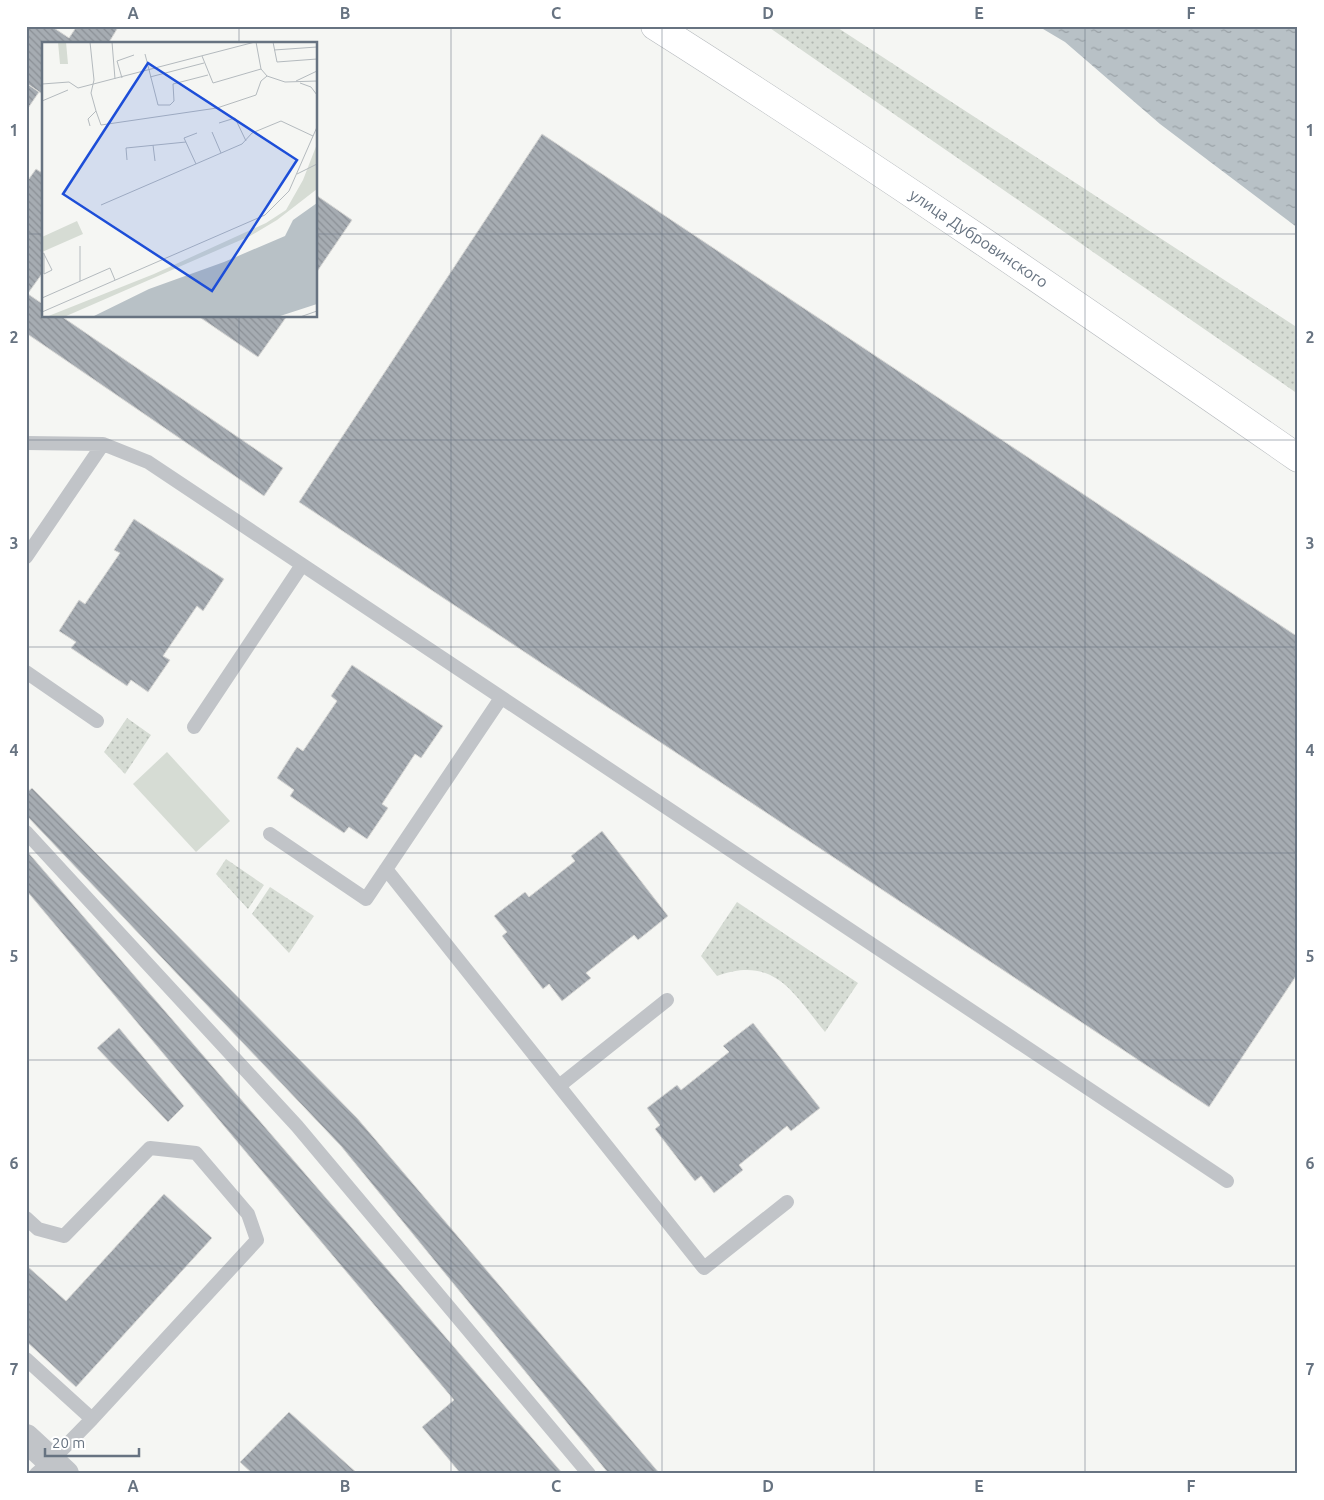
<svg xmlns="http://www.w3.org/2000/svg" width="1324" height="1500" viewBox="0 0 1324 1500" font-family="Ubuntu,sans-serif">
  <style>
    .grass { fill: url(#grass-dots) }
    .pitch { fill: #d6dcd4 }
    .water { fill: url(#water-ripples) }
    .building { fill: url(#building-back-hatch); stroke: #d7d7d5 }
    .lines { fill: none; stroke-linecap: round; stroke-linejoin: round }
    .secondary-casing { stroke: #b4b8bc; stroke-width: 29 }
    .service { stroke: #c1c4c8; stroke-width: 14 }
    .minor { stroke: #c1c4c8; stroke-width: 28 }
    .secondary { stroke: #fff; stroke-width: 28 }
    .grid { fill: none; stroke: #677381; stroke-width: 1; stroke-opacity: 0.55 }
    .labels { text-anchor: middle; stroke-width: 5; stroke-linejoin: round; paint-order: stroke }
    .street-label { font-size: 16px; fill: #677381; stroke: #fff }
    .inset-road { fill: none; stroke: #b4babe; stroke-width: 1 }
    .view { fill: #1d4ed8; fill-opacity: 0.15; stroke: #1d4ed8; stroke-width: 2.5 }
    .inset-edge { fill: none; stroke: #677381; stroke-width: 2.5 }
    .neatline { fill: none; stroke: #677381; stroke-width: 2 }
    .grid-label { font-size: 16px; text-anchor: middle; font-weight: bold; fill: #677381 }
  </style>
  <defs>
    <pattern id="grass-dots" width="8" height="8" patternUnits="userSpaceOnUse" patternTransform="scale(1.25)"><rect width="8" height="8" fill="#d6dcd4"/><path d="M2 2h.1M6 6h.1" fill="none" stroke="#b1b7b1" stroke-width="1.8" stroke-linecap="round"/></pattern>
    <pattern id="water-ripples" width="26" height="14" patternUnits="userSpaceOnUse" patternTransform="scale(1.25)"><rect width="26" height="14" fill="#b8c1c6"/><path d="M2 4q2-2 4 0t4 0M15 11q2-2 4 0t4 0" fill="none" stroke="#99a1a6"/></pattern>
    <pattern id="building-back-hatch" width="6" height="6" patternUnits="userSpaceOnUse" patternTransform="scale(1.25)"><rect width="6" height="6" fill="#a6acb2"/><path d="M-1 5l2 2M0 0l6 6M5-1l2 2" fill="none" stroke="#8b9096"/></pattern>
  </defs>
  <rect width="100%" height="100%" fill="#f5f6f3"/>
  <path class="grass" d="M 767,26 L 835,26 L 1298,328 L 1298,394 Z
    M 127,718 L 151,735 L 125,774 L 104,752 Z
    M 226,859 L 264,885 L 248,909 L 216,874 Z
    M 270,887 L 314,916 L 289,953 L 252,914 Z
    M 737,902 L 858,983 L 825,1032 C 793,993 775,955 717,976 L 701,956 Z"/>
  <path class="pitch" d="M 167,752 L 230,821 L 196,852 L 133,784 Z"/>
  <path class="water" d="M 1038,26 L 1298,26 L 1298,228 L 1160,124 L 1065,42 Z"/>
  <path class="building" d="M 26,26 L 51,26 L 69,38 L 77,26 L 113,26 L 117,29 L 108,44 L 44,44 L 44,95 L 26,83 Z
    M 26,83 L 39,92 L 26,111 Z
    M 542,134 L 1298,637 L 1298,973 L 1209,1107 L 299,502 Z
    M 36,169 L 44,174 L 44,271 L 26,296 L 26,183 Z
    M 316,195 L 352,220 L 316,273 Z
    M 28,294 L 44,305 L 44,316 L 61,316 L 283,468 L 264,496 L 26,333 L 26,296 Z
    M 198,316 L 287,316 L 258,357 Z
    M 134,519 L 224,579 L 203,611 L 197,606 L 163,656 L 170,660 L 148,692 L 131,680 L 127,686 L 71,648 L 76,642 L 59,631 L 79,600 L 85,604 L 120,553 L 114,550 Z
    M 352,665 L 443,726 L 421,758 L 415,754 L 382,804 L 388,808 L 367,839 L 349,827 L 344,833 L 290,796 L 294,790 L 277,778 L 297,747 L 303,751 L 337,701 L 331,696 Z
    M 32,788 L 357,1118 L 660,1474 L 609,1474 L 341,1146 L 26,815 L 26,793 Z
    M 602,831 L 668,916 L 638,940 L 634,935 L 586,973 L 591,978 L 562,1001 L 549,984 L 543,989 L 502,936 L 507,932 L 494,916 L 525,892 L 529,897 L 575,861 L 571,856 Z
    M 26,850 L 345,1220 L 563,1474 L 461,1474 L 422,1427 L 454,1400 L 26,890 Z
    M 753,1023 L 820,1108 L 791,1131 L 787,1126 L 739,1165 L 743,1170 L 714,1193 L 701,1176 L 695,1181 L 655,1129 L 660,1125 L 647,1108 L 677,1085 L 681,1090 L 729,1052 L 723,1046 Z
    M 119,1028 L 184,1106 L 168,1122 L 97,1048 Z
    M 164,1194 L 212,1238 L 76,1387 L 26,1341 L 26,1265 L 66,1301 Z
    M 289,1412 L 358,1474 L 253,1474 L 240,1462 Z"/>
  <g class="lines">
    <g class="secondary-casing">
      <path id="secondary" d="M 655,26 C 873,164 1086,311 1298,458"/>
    </g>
    <path class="service" d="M 26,443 L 103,444 L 148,462 L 1227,1181
      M 26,557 L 103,444
      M 26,672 L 97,721
      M 194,727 L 302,565
      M 26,832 L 297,1126 L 589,1474
      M 270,834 L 366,899 L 501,698
      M 386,869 L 704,1268 L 787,1202
      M 559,1086 L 667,1000
      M 26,1218 L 38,1229 L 64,1236 L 150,1148 L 196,1153 L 248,1214 L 257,1240 L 92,1419 L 51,1461 L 36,1474
      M 26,1359 L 92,1419"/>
    <path class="minor" d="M 26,1438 L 65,1474"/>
    <use href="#secondary" class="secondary"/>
  </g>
  <path class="grid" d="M 239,26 L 239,44M 451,26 L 451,1474M 662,26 L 662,1474M 874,26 L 874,1474M 1085,26 L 1085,1474M 26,234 L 44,234M 316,234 L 1298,234M 239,316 L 239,1474M 26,440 L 1298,440M 26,647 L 1298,647M 26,853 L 1298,853M 26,1060 L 1298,1060M 26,1266 L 1298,1266"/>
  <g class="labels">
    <g class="street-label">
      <text transform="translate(979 238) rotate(34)" y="6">улица Дубровинского</text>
    </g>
  </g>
  <g transform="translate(42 42)">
    <rect width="275" height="275" fill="#f5f6f3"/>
    <path d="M 16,0 L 24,0 L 26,22 L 18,22 ZM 275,102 L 275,147 L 235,178 L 208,194 L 22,275 L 4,275 L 112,232 L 224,181 L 244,168 L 261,138 ZM 35,179 L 41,192 L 0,210 L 0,195 Z" fill="#d6dcd4"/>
    <path d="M 275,161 L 275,262 L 235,275 L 50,275 L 107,247 L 182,220 L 243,194 L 251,178 Z" fill="#b8c1c6"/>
    <path class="inset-road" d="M 48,0 L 52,38 L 49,51 L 54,69 L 46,77 L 48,84M 70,0 L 73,37M 214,0 L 219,27 L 225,34 L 243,40 L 275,39M 231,0 L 235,20 L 275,17M 232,8 L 275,5M 103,12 L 116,63 L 128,63 L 132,59 L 131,42 L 166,33M 160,14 L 171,41 L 219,27M 108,35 L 162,21M 80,36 L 75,19 L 92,13M 0,37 L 0,42 L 27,40 L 36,46 L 213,0M 254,39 L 275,29M 258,41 L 269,45 L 275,53M 0,59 L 26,48M 54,69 L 59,83 L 175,66 L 214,53 L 219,39 L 225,34M 177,81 L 193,76 L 204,99M 170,90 L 179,111M 111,103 L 113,119M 85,118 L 84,106 L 144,100M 154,122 L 142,96 L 155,91M 255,132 L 275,122M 59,163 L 200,102 L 210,91 L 239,79 L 271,94M 38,204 L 38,239M 0,212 L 2,211 L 2,212 L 10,228 L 2,232 L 2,212M 0,256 L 68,226 L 73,238M 0,270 L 223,173 L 247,149 L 275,85M 258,275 L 275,269"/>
    <path class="view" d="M 106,21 L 255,118 L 170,249 L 21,152 Z"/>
    <rect width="275" height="275" class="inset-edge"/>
  </g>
  <rect width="1324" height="1500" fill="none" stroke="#ffffff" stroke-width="55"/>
  <path d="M45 1448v8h94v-8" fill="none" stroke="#677381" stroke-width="2.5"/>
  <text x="52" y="1448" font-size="15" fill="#677381" stroke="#ffffff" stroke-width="4" paint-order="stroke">20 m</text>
  <rect x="28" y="28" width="1268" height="1444" class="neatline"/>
  <g class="grid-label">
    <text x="133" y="19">A</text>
    <text x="345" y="19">B</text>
    <text x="556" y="19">C</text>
    <text x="768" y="19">D</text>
    <text x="979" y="19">E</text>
    <text x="1191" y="19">F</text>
    <text x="14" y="136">1</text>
    <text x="1310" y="136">1</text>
    <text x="14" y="343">2</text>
    <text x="1310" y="343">2</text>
    <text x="14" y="549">3</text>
    <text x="1310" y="549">3</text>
    <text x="14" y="756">4</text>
    <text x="1310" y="756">4</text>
    <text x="14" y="962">5</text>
    <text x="1310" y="962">5</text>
    <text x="14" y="1169">6</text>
    <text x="1310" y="1169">6</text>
    <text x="14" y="1375">7</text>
    <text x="1310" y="1375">7</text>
    <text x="133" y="1492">A</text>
    <text x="345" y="1492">B</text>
    <text x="556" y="1492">C</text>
    <text x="768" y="1492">D</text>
    <text x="979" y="1492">E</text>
    <text x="1191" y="1492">F</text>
  </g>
</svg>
